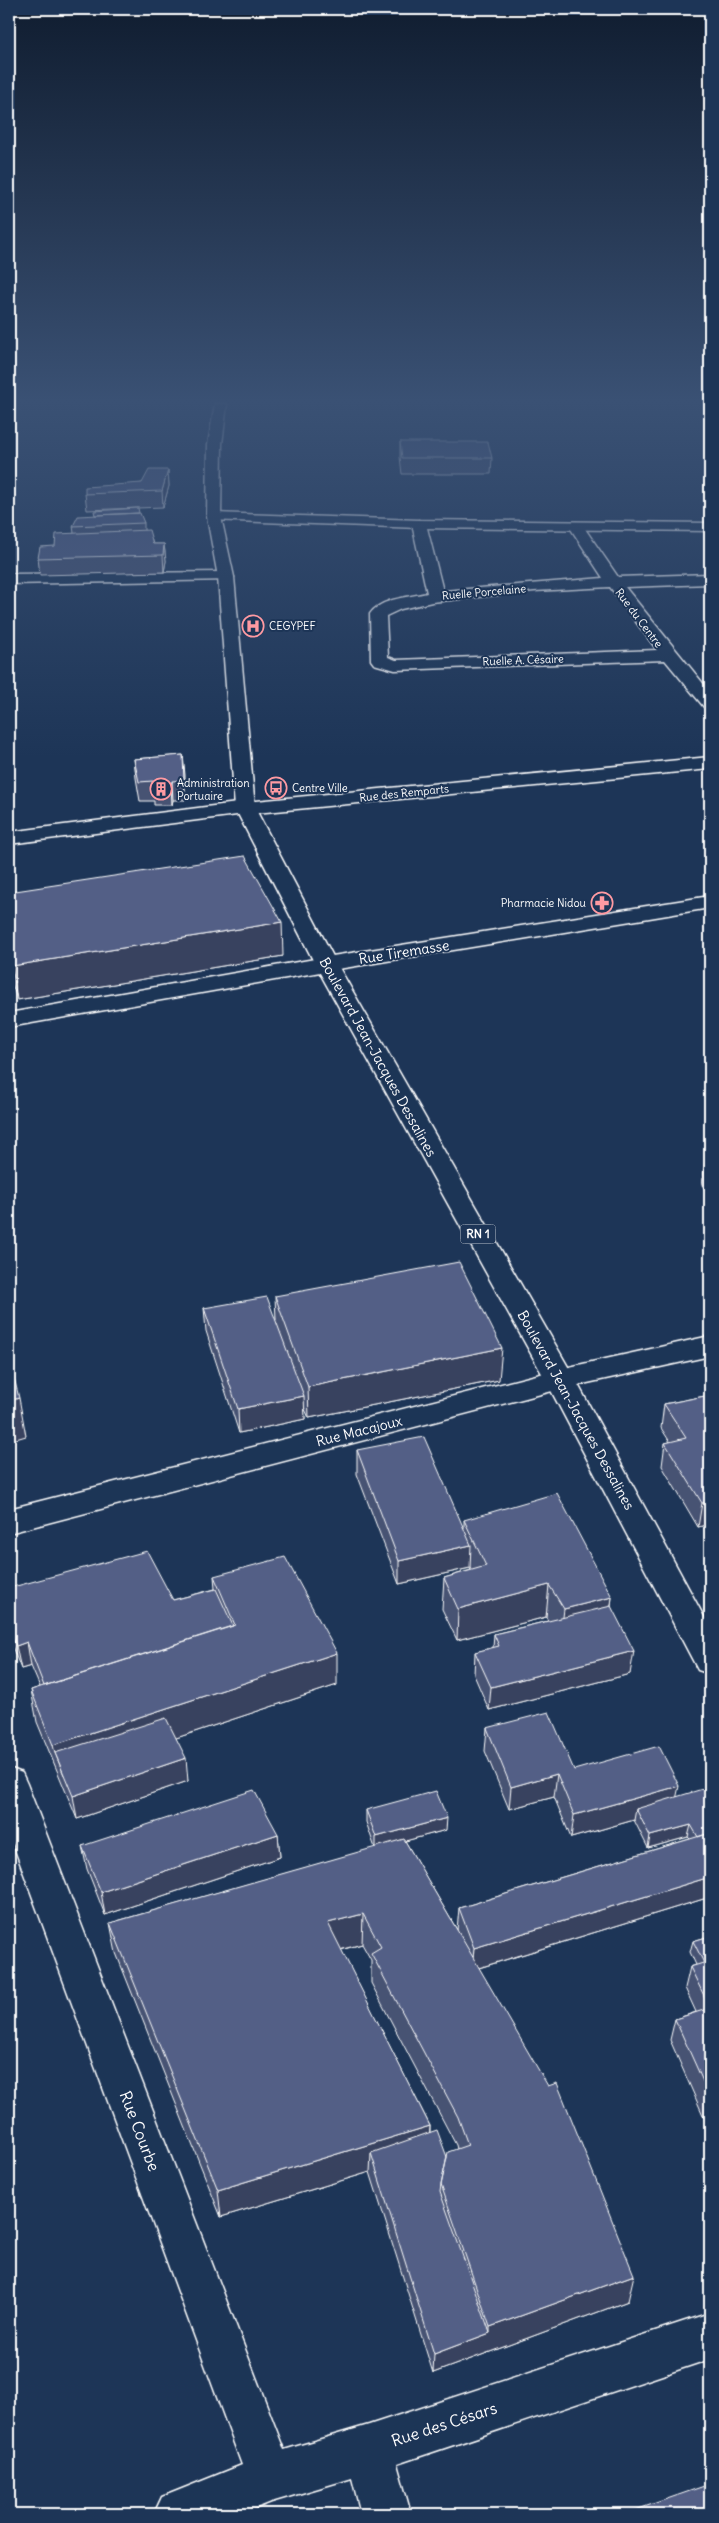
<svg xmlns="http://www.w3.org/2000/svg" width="719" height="2523" viewBox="0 0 719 2523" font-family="Delius,sans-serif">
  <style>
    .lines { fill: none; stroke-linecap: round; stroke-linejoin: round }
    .street-casing { stroke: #fff; stroke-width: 3 }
    .secondary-casing { stroke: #fff; stroke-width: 3 }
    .primary-casing { stroke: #fff; stroke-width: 3 }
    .street { fill: #1d3557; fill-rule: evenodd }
    .secondary { fill: #1d3557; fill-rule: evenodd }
    .primary { fill: #1d3557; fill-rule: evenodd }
    .wall { fill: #475273; stroke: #fff; fill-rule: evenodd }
    .shaded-wall { fill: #39425e; stroke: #fff }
    .building { fill: #525f86; stroke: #fff }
    .labels { text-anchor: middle; stroke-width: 4; stroke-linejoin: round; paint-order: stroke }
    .far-street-label { font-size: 11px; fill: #fff; stroke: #1d3557 }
    .far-poi-label { font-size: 11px; fill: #fff; stroke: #1d3557; text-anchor: start }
    .shield { fill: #1d3557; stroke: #bbc2cd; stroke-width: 1 }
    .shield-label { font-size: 12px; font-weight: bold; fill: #fff }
    .street-label { font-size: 14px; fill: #fff; stroke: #1d3557 }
    .near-street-label { font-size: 16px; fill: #fff; stroke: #1d3557 }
  </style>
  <rect width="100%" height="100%" fill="#1d3557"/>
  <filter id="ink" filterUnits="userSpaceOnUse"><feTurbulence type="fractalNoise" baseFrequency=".02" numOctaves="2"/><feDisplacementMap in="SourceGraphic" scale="10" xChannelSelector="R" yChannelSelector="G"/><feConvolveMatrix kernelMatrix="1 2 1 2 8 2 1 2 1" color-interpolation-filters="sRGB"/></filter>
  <g filter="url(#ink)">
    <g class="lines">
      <g class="street-casing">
        <path id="street" d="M 419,520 L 426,524 L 443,591 L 603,578 L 569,526 L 576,522 L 581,523 L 618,577 L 710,574 L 710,584 L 625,587 L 710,692 L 710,708 L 704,707 L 665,660 L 395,670 L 374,664 L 371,660 L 370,614 C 381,598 410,597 427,593 L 412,524 ZM 610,587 L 657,650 L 396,660 L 388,657 L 386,616 L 401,609 L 432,602 L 534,591 Z
          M 226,572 L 234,577 L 232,580 L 9,584 L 9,574 Z
          M 710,757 L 710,769 L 245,814 L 9,844 L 9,832 L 245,802 Z
          M 710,1336 L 710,1356 L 560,1389 L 9,1533 L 9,1509 L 560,1369 Z
          M 9,1768 L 22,1773 L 27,1784 L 284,2450 L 369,2425 L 710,2313 L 710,2359 L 397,2464 L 411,2514 L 361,2514 L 352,2478 L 271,2502 L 241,2514 L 154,2514 L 162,2497 L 242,2465 L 9,1833 Z"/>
      </g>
      <g class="secondary-casing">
        <path id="secondary" d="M 214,513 L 419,520 L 710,523 L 710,531 L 419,528 L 209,520 L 207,517 L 209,514 Z
          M 710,896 L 710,908 L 326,971 L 9,1027 L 9,1013 L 326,957 Z"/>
      </g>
      <g class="primary-casing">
        <path id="primary" d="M 215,404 L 227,404 L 222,444 L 221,517 L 234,577 L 255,808 L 337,964 L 575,1379 L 710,1628 L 710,1674 L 698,1670 L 545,1379 L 315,964 L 235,808 L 218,577 L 207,517 L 208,444 Z"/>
      </g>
      <use href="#street" class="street"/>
      <use href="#secondary" class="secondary"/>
      <use href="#primary" class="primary"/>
    </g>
    <path class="wall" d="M 400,442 L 492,458 L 491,474 L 402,474 L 400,457 Z
      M 168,470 L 169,486 L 163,507 L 87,510 L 85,494 L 142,483 Z
      M 139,513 L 144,523 L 144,530 L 153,544 L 164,544 L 166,561 L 164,572 L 40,575 L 38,558 L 74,533 L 73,526 Z
      M 183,755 L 185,800 L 173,800 L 172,805 L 154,805 L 154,801 L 140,801 L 136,778 L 134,759 Z
      M 9,892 L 283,956 L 17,1000 L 9,973 Z
      M 710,1162 L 710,1197 L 702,1185 L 705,1163 Z
      M 275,1296 L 499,1380 L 309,1418 L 304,1407 L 305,1419 L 239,1433 L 206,1331 L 204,1308 L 276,1320 Z
      M 710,1395 L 710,1524 L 698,1527 L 662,1466 L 665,1443 L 670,1442 L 661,1428 L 664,1404 Z
      M 357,1450 L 464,1528 L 464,1520 L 612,1597 L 611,1606 L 630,1674 L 489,1710 L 474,1675 L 475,1652 L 493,1648 L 494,1634 L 548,1621 L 546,1617 L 457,1640 L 442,1609 L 444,1578 L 471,1570 L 470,1568 L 399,1584 L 357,1474 Z
      M 214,1576 L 337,1685 L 176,1738 L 188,1781 L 77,1819 L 37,1722 L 31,1690 L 40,1687 L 31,1666 L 21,1669 L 9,1639 L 9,1588 L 173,1600 L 215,1589 Z
      M 487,1728 L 574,1770 L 677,1797 L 710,1796 L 710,1897 L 479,1968 L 628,2301 L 433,2373 L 370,2172 L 221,2217 L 116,1953 L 110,1923 L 375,1848 L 366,1822 L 366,1810 L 446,1830 L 405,1841 L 457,1930 L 459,1908 L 690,1839 L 688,1837 L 648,1848 L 634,1820 L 571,1838 L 554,1797 L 509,1809 L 485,1751 ZM 362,1944 L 371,1960 L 371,1983 L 456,2145 L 457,2149 L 447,2157 L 430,2133 L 430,2126 L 341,1950 Z
      M 278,1834 L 280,1857 L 105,1915 L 87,1869 L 82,1846 Z
      M 710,1936 L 710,2131 L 670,2040 L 675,2019 L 696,2012 L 685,1988 L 690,1967 L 696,1965 L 690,1952 L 693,1941 Z
      M 710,2141 L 710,2159 L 706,2154 Z"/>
    <path class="shaded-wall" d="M 168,470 L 169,486 L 163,507 L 162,491 Z
      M 164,544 L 166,561 L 164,572 L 163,555 Z
      M 183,755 L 185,775 L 185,800 L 184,780 Z
      M 172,781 L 173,800 L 172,805 L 171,785 Z
      M 282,922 L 283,956 L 17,1000 L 12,966 Z
      M 502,1348 L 499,1380 L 309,1418 L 308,1387 Z
      M 304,1396 L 305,1419 L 239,1433 L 238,1409 Z
      M 19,1398 L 26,1436 L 9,1441 L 9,1401 Z
      M 710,1502 L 710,1524 L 698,1527 L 702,1503 Z
      M 471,1545 L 470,1568 L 399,1584 L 399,1561 Z
      M 549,1585 L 546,1617 L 457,1640 L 458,1609 Z
      M 612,1597 L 608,1629 L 560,1641 L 564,1609 Z
      M 27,1642 L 31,1666 L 21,1669 L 16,1646 Z
      M 634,1651 L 630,1674 L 489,1710 L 491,1687 Z
      M 337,1653 L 337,1685 L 64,1775 L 55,1753 L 53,1745 Z
      M 186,1758 L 188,1781 L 77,1819 L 73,1796 Z
      M 557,1774 L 554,1797 L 509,1809 L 511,1787 Z
      M 679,1786 L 674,1809 L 636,1809 L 634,1820 L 571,1838 L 574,1815 Z
      M 447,1818 L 446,1830 L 376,1849 L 376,1837 Z
      M 691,1825 L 688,1837 L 648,1848 L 650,1836 Z
      M 278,1834 L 280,1857 L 105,1915 L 101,1892 Z
      M 710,1877 L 710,1897 L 472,1970 L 474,1948 Z
      M 363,1914 L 362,1944 L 328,1953 L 328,1923 Z
      M 430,2126 L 428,2154 L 371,2153 L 370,2172 L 221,2217 L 218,2190 Z
      M 634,2275 L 628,2301 L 433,2373 L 434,2354 L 490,2333 L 490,2327 Z"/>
    <path class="building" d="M 400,442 L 488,442 L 492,458 L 402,458 Z
      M 149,470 L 168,470 L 162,491 L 85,494 L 85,487 L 142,483 Z
      M 138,508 L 139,513 L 95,515 L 94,511 Z
      M 140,513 L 144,523 L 73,526 L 78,516 Z
      M 149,530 L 153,544 L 164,544 L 163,555 L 38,558 L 40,547 L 55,546 L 56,534 Z
      M 183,755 L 184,780 L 172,781 L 171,785 L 152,785 L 153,781 L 139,782 L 134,759 Z
      M 245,856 L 282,922 L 12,966 L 9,955 L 9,892 Z
      M 710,1162 L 710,1169 L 705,1163 Z
      M 459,1262 L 502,1348 L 308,1387 L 275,1296 Z
      M 267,1297 L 304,1396 L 238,1409 L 204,1308 Z
      M 9,1357 L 19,1398 L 9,1401 Z
      M 710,1395 L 710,1502 L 702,1503 L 665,1443 L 686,1438 L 664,1404 Z
      M 424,1437 L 471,1545 L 399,1561 L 357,1450 Z
      M 557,1493 L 612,1597 L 564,1609 L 549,1585 L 458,1609 L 444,1578 L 486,1566 L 464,1520 Z
      M 147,1551 L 173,1600 L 216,1589 L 233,1626 L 44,1686 L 27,1642 L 16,1646 L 9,1627 L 9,1588 Z
      M 285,1557 L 337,1653 L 53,1745 L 31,1690 L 235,1625 L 214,1576 Z
      M 611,1606 L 634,1651 L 491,1687 L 475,1652 L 499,1646 L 494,1634 Z
      M 549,1712 L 574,1770 L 659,1746 L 679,1786 L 574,1815 L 557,1774 L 511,1787 L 487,1728 Z
      M 166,1718 L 186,1758 L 73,1796 L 55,1753 Z
      M 706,1788 L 710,1796 L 710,1833 L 698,1837 L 691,1825 L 650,1836 L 636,1809 Z
      M 254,1790 L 278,1834 L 101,1892 L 82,1846 Z
      M 436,1791 L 447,1818 L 376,1837 L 366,1810 Z
      M 710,1833 L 710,1877 L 474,1948 L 459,1908 Z
      M 404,1839 L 548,2086 L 557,2083 L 634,2275 L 490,2327 L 441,2185 L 448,2152 L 468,2145 L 458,2117 L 371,1953 L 381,1947 L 363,1914 L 328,1923 L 430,2126 L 218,2190 L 110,1923 Z
      M 710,1936 L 710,1961 L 704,1963 L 693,1941 Z
      M 710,1961 L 710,2008 L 690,1967 Z
      M 710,2008 L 710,2097 L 675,2019 Z
      M 437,2130 L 447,2157 L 441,2185 L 440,2192 L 490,2333 L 434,2354 L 371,2153 Z
      M 710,2484 L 710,2514 L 624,2514 Z"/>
  </g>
  <linearGradient id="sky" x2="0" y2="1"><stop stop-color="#101d30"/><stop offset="0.53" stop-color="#3a5174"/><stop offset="1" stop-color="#3a5174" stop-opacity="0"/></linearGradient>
  <rect width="719" height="757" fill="url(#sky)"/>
  <defs>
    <g id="hospital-ring" transform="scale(1.125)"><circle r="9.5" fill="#1d3557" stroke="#ff9aa2" stroke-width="1.5"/><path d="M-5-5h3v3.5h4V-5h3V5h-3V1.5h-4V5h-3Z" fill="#ff9aa2"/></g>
    <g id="bus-ring" transform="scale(1.125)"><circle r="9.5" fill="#1d3557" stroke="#ff9aa2" stroke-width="1.5"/><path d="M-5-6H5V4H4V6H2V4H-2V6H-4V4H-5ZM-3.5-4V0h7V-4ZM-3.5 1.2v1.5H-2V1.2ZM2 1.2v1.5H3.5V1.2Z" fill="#ff9aa2"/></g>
    <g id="building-ring" transform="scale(1.125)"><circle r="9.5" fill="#1d3557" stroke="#ff9aa2" stroke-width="1.5"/><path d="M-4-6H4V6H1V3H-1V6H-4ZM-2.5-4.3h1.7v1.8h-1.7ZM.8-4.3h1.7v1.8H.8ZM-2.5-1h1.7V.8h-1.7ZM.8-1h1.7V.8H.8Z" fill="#ff9aa2"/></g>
    <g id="pharmacy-ring" transform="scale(1.125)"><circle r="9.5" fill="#1d3557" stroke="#ff9aa2" stroke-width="1.5"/><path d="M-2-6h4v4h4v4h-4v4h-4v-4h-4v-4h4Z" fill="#ff9aa2"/></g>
  </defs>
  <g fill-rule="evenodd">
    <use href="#hospital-ring" x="253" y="626"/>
    <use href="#bus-ring" x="276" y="788"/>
    <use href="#building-ring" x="161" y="789"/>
    <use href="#pharmacy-ring" x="602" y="903"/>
  </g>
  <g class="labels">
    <g class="far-street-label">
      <text transform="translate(484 592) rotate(-5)" y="4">Ruelle Porcelaine</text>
      <text transform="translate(639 618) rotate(53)" y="4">Rue du Centre</text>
      <text transform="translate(523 660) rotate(-2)" y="4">Ruelle A. Césaire</text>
      <text transform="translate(404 793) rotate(-6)" y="4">Rue des Remparts</text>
    </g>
    <g class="far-poi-label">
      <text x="269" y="630">CEGYPEF</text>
      <text x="177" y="787">Administration<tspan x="177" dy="13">Portuaire</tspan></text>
      <text x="292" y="792">Centre Ville</text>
      <text x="586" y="907" text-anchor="end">Pharmacie Nidou</text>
    </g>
    <rect class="shield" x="460.5" y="1224.5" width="35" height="19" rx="4"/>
    <g class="shield-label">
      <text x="478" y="1238">RN 1</text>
    </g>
    <g class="street-label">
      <text transform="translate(404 952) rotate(-9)" y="5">Rue Tiremasse</text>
      <text transform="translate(378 1057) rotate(61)" y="5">Boulevard Jean-Jacques Dessalines</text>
      <text transform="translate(576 1410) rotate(61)" y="5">Boulevard Jean-Jacques Dessalines</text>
      <text transform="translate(359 1431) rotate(-14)" y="5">Rue Macajoux</text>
    </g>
    <g class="near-street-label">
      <text transform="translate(140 2131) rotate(69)" y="6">Rue Courbe</text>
      <text transform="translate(444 2424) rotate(-18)" y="6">Rue des Césars</text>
    </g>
  </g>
  <rect width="719" height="2523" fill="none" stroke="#1d3557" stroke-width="30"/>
  <rect x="15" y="15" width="689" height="2493" fill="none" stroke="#fff" stroke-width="2" filter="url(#ink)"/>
</svg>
